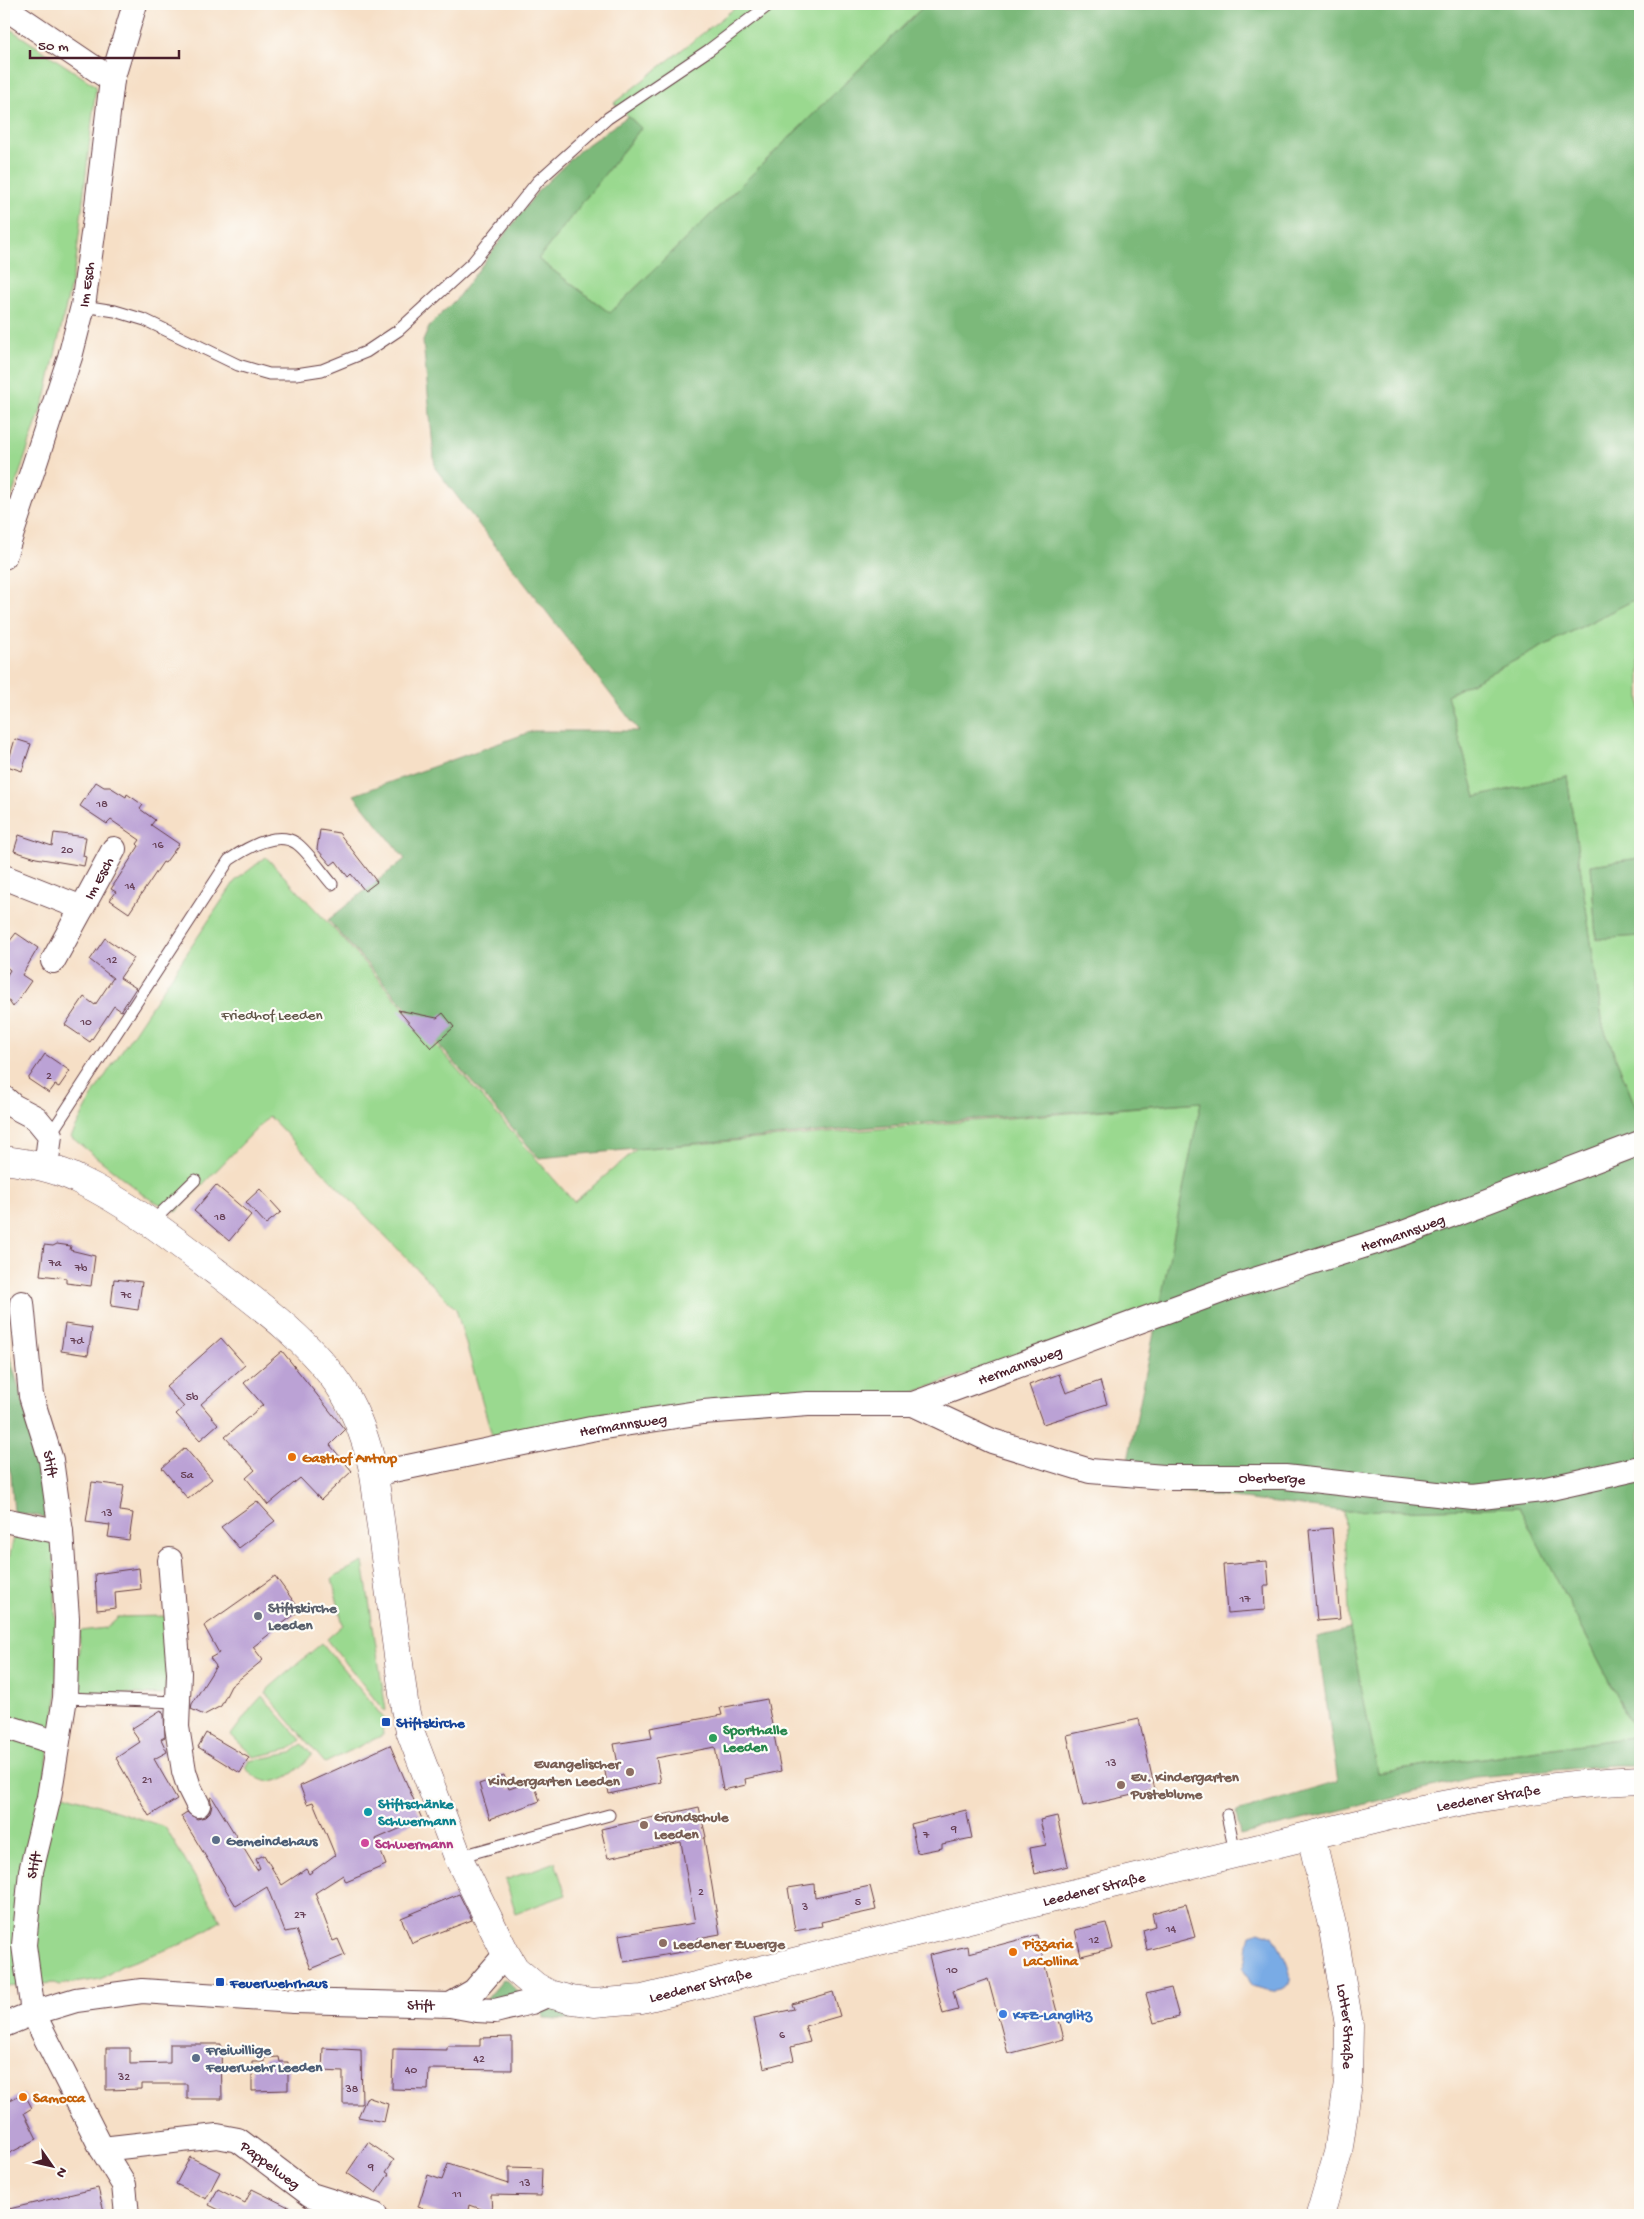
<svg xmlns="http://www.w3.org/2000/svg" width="1644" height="2219" viewBox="0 0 1644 2219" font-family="'Gochi Hand',sans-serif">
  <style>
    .green { fill: #9ad98f; stroke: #727c5d }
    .forest { fill: #7bb97a; stroke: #626c52 }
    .water { fill: #79abe5; stroke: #626588 }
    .building { fill: #bba2d5 }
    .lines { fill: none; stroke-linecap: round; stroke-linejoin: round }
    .lane-casing { stroke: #643c42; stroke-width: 13 }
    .street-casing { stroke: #643c42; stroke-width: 26 }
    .secondary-casing { stroke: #643c42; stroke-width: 29 }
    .lane { stroke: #fff; stroke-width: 11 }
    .street { stroke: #fff; stroke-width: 24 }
    .secondary { stroke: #fff; stroke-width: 28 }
    .food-dot { fill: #e8710a; stroke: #fdfcf7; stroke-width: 2 }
    .worship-dot { fill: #6b7280; stroke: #fdfcf7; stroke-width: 2 }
    .transit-dot { fill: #1a4fb4; stroke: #fdfcf7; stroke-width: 2 }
    .leisure-dot { fill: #2e9e5b; stroke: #fdfcf7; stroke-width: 2 }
    .education-dot { fill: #8d6e63; stroke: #fdfcf7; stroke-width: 2 }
    .culture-dot { fill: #0f9aa8; stroke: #fdfcf7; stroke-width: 2 }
    .service-dot { fill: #5c6f8a; stroke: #fdfcf7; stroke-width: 2 }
    .hotel-dot { fill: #d1479c; stroke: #fdfcf7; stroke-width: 2 }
    .shop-dot { fill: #3f7fe0; stroke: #fdfcf7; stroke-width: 2 }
    .labels { text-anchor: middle; stroke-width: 4.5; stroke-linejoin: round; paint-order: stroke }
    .number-label { font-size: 12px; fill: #664056 }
    .street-label { font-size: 15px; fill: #4a1f2b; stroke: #fdfcf7 }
    .park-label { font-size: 15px; fill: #625749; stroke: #fdfcf7 }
    .food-label { font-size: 15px; font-weight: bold; fill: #c56008; stroke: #fdfcf7; text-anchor: start }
    .worship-label { font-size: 15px; font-weight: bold; fill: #5b616d; stroke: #fdfcf7; text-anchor: start }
    .transit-label { font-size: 15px; font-weight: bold; fill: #164399; stroke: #fdfcf7; text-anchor: start }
    .leisure-label { font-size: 15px; font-weight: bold; fill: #27864d; stroke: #fdfcf7; text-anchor: start }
    .education-label { font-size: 15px; font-weight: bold; fill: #785e54; stroke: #fdfcf7; text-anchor: start }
    .culture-label { font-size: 15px; font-weight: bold; fill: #0d838f; stroke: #fdfcf7; text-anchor: start }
    .service-label { font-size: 15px; font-weight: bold; fill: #4e5e75; stroke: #fdfcf7; text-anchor: start }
    .hotel-label { font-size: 15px; font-weight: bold; fill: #b23c85; stroke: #fdfcf7; text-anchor: start }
    .shop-label { font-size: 15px; font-weight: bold; fill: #366cbe; stroke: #fdfcf7; text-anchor: start }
  </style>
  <rect width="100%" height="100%" fill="#fdfcf7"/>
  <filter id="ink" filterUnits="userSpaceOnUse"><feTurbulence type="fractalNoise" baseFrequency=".02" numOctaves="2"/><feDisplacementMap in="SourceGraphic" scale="10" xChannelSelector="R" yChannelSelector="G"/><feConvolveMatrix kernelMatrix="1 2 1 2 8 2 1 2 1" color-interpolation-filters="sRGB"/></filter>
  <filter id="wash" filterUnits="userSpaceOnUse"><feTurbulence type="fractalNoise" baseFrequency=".0096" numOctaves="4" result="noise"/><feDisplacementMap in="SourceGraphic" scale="20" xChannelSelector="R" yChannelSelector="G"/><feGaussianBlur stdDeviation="1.12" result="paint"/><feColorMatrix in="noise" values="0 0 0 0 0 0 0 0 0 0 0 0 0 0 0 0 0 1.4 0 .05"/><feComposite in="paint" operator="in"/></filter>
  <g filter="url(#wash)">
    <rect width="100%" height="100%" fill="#f6dfc6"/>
    <path class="green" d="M 740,4 L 926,4 L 610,313 L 538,259 L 641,128 L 614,103 Z
      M 4,25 L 96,86 L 76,261 L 46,395 L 4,519 Z
      M 1640,597 L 1640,858 L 1591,865 L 1596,939 L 1640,936 L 1640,1118 L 1603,1026 L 1567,776 L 1476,797 L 1447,695 Z
      M 266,857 L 344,940 L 574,1202 L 637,1149 L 1201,1102 L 1160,1307 L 912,1393 L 493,1439 L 456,1309 L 269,1116 L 176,1212 L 148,1198 L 71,1137 L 95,1091 L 235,881 Z
      M 1519,1507 L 1638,1736 L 1377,1773 L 1350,1629 L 1344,1511 Z
      M 16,1529 L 54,1537 L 57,1698 L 43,1787 L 165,1827 L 221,1921 L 182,1944 L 121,1966 L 101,1979 L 59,1985 L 54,1983 L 6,1987 L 4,1986 L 4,1580 Z
      M 363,1562 L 386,1710 L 384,1711 L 327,1639 L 343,1625 L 332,1579 L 336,1575 Z
      M 166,1616 L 172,1685 L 163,1695 L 82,1692 L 77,1685 L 80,1631 L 106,1628 L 118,1617 Z
      M 322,1643 L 386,1721 L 382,1724 L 383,1735 L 325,1763 L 266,1694 L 269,1688 Z
      M 262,1696 L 301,1740 L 290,1749 L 254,1757 L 231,1735 L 252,1707 Z
      M 302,1744 L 312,1755 C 300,1768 281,1787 262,1780 C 256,1778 250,1772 245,1768 L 249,1761 L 291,1753 Z
      M 555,1862 L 566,1895 L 516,1913 L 505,1880 Z"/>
    <path class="forest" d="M 926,4 L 1640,4 L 1640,597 L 1447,695 L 1476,797 L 1567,776 L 1603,1026 L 1640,1118 L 1640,1765 L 1613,1765 L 1475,1777 L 1240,1835 L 1236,1812 L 1338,1782 L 1317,1637 L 1350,1629 L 1378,1773 L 1638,1736 L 1519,1507 L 1344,1511 L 1123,1485 L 1201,1102 L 872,1127 L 539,1158 L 328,920 L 405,859 L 354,795 L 533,731 L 639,731 L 435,468 L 423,341 L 430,325 L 457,298 L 538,191 L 580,150 L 628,116 L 641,128 L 538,259 L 610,313 Z
      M 1640,858 L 1640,936 L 1596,939 L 1591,865 Z
      M 4,1336 L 43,1472 L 48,1515 L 44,1517 L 14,1512 L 11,1474 L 4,1453 Z
      M 503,1980 L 507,1981 L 523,1997 L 486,2000 Z
      M 549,2005 L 572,2012 L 570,2020 L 544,2018 L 538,2006 Z"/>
    <path class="water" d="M 1260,1931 L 1273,1936 C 1279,1947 1305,1988 1279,1991 C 1271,1992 1260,1988 1252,1986 L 1243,1968 C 1249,1956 1246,1946 1250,1934 Z"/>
    <g id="blocks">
      <path class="building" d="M 15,739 L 31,744 L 22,771 L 7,766 Z
        M 96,782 L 104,787 L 110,787 L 126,797 L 127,794 L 143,805 L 140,809 L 155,820 L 151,825 L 179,844 L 165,863 L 163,862 L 129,913 L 110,900 L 116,892 L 111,889 L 139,846 L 137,844 L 140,840 L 111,820 L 107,824 L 80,806 Z
        M 320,830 L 339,833 L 377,882 L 365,891 L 351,874 L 348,877 L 336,861 L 331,865 L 317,849 Z
        M 54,833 L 86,837 L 83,856 L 86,857 L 84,866 L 36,858 L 14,851 L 19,835 L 52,846 Z
        M 16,933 L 38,948 L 22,975 L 31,981 L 13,1007 L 4,994 L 4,980 L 10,970 L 4,965 L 4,938 L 9,942 Z
        M 105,938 L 134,958 L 120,978 L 136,988 L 121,1011 L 114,1006 L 90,1042 L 65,1025 L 84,997 L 95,1005 L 113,978 L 90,960 Z
        M 398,1010 L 437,1018 L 443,1013 L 454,1027 L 431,1048 Z
        M 45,1054 L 70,1071 L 59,1087 L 55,1085 L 49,1093 L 28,1079 Z
        M 216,1185 L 251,1215 L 229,1241 L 194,1211 Z
        M 260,1189 L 281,1212 L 266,1224 L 246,1202 Z
        M 57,1244 L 71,1246 L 70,1250 L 95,1256 L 91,1286 L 66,1283 L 66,1278 L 40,1275 L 44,1245 L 53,1246 Z
        M 114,1279 L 142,1282 L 138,1310 L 111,1306 Z
        M 65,1324 L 92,1328 L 88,1355 L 61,1351 Z
        M 221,1338 L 245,1365 L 201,1404 L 218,1424 L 200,1440 L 176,1414 L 184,1407 L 166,1387 Z
        M 282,1351 L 345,1430 L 330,1445 L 352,1471 L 321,1500 L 300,1478 L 268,1505 L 246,1478 L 255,1470 L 225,1437 L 263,1405 L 244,1383 Z
        M 1059,1374 L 1066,1393 L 1100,1381 L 1107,1404 L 1043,1424 L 1029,1385 Z
        M 185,1448 L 212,1479 L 188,1499 L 162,1468 Z
        M 92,1482 L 124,1486 L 120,1511 L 133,1513 L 129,1540 L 108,1537 L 110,1525 L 86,1522 Z
        M 257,1501 L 275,1521 L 239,1548 L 221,1527 Z
        M 1332,1528 L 1340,1619 L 1317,1621 L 1309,1530 Z
        M 1267,1561 L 1269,1586 L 1264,1586 L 1265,1610 L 1227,1613 L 1223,1565 Z
        M 139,1568 L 141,1589 L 115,1592 L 116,1608 L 97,1610 L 95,1574 Z
        M 275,1576 L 300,1610 L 253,1647 L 263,1660 L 231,1686 L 221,1706 L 204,1715 L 191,1709 L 192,1704 L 216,1666 L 210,1658 L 219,1653 L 204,1626 Z
        M 767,1699 L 781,1771 L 745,1779 L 746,1785 L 723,1790 L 715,1747 L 656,1758 L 661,1782 L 609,1794 L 604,1766 L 618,1764 L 614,1744 L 652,1738 L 650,1728 L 722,1715 L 720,1708 Z
        M 161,1710 L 164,1715 L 165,1737 L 161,1739 L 167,1752 L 154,1759 L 177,1799 L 149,1816 L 116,1758 L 140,1742 L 131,1729 Z
        M 1139,1719 L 1155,1790 L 1083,1806 L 1067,1735 Z
        M 206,1733 L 249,1758 L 240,1773 L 198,1747 Z
        M 390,1745 L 422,1819 L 376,1839 L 386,1865 L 346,1882 L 343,1875 L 315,1893 L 333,1941 L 338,1939 L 345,1955 L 311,1969 L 296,1930 L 285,1932 L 267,1887 L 236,1906 L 181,1816 L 187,1812 L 197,1819 L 205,1817 L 210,1812 L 212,1805 L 210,1798 L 212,1797 L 257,1870 L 260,1868 L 256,1859 L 264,1855 L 282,1885 L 306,1869 L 309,1874 L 335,1855 L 313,1802 L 307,1804 L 300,1786 Z
        M 504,1775 L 509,1789 L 533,1781 L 540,1801 L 490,1819 L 479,1784 Z
        M 699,1807 L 706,1837 L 704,1838 L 720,1934 L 698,1938 L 699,1949 L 624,1962 L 619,1935 L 695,1923 L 681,1842 L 608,1858 L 601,1829 Z
        M 966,1810 L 972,1838 L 942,1844 L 942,1848 L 917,1853 L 911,1824 Z
        M 1057,1816 L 1068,1866 L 1035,1874 L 1030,1848 L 1046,1845 L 1040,1820 Z
        M 814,1884 L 815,1898 L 870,1886 L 876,1910 L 821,1922 L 822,1926 L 795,1931 L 788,1888 Z
        M 459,1894 L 472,1920 L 412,1943 L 401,1918 Z
        M 1186,1904 L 1195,1937 L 1147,1950 L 1143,1930 L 1155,1926 L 1152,1913 Z
        M 1106,1923 L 1113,1948 L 1081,1956 L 1075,1930 Z
        M 1037,1935 L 1064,2039 L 1008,2054 L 988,1979 L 953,1991 L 958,2010 L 943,2014 L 929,1955 L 968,1946 L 969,1953 Z
        M 1171,1988 L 1179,2017 L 1154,2023 L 1146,1994 Z
        M 833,1992 L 840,2016 L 805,2026 L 810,2042 L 791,2047 L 794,2060 L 764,2068 L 754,2018 L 794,2009 L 792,2004 Z
        M 512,2037 L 512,2070 L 429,2069 L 428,2090 L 392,2089 L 393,2049 L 447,2050 L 447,2046 L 480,2046 L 480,2038 Z
        M 170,2044 L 221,2044 L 222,2099 L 187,2099 L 187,2084 L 142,2084 L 142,2089 L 106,2090 L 106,2048 L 130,2048 L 130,2064 L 170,2063 Z
        M 323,2048 L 361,2050 L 362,2104 L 343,2104 L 343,2072 L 322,2071 Z
        M 279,2057 L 280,2062 L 288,2062 L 288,2090 L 252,2091 L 252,2062 L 264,2062 L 264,2058 Z
        M 24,2093 L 32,2108 L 24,2113 L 37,2139 L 4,2156 L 4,2103 Z
        M 367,2097 L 388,2104 L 384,2122 L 358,2117 Z
        M 368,2142 L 394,2160 L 386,2172 L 389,2174 L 376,2193 L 347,2173 Z
        M 190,2157 L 220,2172 L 206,2199 L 176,2184 Z
        M 448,2164 L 509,2184 L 509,2167 L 542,2168 L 541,2196 L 491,2195 L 492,2213 L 470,2205 L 468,2215 L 444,2215 L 418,2207 L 428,2175 L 442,2180 Z
        M 98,2188 L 105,2215 L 9,2215 L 9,2209 Z
        M 218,2189 L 245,2203 L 252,2189 L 305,2215 L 229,2215 L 209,2205 Z"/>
    </g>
  </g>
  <g filter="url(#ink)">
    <use href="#blocks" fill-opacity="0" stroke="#643c42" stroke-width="1"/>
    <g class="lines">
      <g class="lane-casing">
        <path id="lane" d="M 83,306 L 115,311 L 145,320 L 238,365 L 269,374 L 296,374 L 322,370 L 366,352 L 399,330 L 473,262 L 538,181 L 608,118 L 709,50 L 770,4
          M 50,1135 L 229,860 C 245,849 276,830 296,843 C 306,849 323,874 332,884
          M 152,1222 L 195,1180
          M 65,1698 L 178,1702
          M 1227,1815 L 1235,1852
          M 458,1857 L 609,1815"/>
      </g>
      <g class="street-casing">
        <g id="street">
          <path d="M 4,7 L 112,80"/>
          <path id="s1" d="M 4,557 L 70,357 L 83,306 L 97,205 L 112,80 L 135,4"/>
          <path id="s2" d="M 4,877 L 82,908 L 114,849"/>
          <path d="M 53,961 L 82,908"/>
          <path d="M 4,1098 L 13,1106 L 36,1118 L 50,1135 L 46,1168"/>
          <path id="s3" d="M 22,1303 L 31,1396 L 51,1460 L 61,1532 L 67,1618 L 65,1698 L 49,1797 L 31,1871 L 24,1945 L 33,2013 L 102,2149 L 124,2185 L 127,2215"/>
          <path id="s4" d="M 913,1404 L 992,1441 L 1090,1471 L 1164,1477 L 1285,1477 L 1473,1498 L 1542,1490 L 1640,1468"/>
          <path id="s5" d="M 374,1474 L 591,1429 L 703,1412 L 808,1404 L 913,1404 L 1232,1287 L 1401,1234 L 1640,1143"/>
          <path d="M 4,1520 L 61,1532"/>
          <path d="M 170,1560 L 179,1673 L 177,1727 L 184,1771 L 189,1787 L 198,1805"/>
          <path d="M 4,1726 L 57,1743"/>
          <path d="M 450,2005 L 474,1991 L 506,1954"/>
          <path id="s6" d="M 4,2025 L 33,2013 L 76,2000 L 142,1991 L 294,2001 L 450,2005 L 477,2010 L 495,2011 L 531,2002 L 549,1994"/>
          <path id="s7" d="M 102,2149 L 217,2136 L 238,2140 L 311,2195 L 375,2215"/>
        </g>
      </g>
      <g class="secondary-casing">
        <g id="secondary">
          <path id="s8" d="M 4,1160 C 28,1163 55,1168 77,1179 C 128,1203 171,1237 215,1271 C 260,1305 314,1345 344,1393 C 359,1418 368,1446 374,1474 L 405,1709 L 410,1731 L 458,1857 L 506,1954 L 515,1969 L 535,1986 L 549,1994 L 572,2000 L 594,2003 L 642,1999 L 1402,1813 C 1481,1797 1560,1783 1640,1780"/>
          <path id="s9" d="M 1311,1836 L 1333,1929 L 1349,2025 L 1348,2083 L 1338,2153 L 1320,2215"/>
        </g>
      </g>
      <use href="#lane" class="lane"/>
      <use href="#street" class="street"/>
      <use href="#secondary" class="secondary"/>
    </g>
  </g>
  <g class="food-dot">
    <circle cx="292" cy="1457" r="5"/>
    <circle cx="1013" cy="1952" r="5"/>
    <circle cx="23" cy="2097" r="5"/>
  </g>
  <circle class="worship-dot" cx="258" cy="1616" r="5"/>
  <g class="transit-dot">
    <rect x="381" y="1717" width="10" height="10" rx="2.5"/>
    <rect x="215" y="1977" width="10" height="10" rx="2.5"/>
  </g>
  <circle class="leisure-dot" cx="713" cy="1738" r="5"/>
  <g class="education-dot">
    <circle cx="630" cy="1772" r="5"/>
    <circle cx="1121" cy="1785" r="5"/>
    <circle cx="644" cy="1825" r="5"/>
    <circle cx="663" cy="1943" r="5"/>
  </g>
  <circle class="culture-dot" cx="368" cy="1812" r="5"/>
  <g class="service-dot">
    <circle cx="216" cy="1840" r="5"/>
    <circle cx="196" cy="2058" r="5"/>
  </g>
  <circle class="hotel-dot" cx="365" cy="1843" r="5"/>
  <circle class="shop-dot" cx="1003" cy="2014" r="5"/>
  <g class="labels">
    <g class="number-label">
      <text x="102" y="807">18</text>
      <text x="158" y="848">16</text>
      <text x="67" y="853">20</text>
      <text x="130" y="889">14</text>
      <text x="112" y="963">12</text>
      <text x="86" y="1025">10</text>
      <text x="49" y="1079">2</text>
      <text x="220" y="1220">18</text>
      <text x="55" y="1266">7a</text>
      <text x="81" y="1271">7b</text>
      <text x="126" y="1298">7c</text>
      <text x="77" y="1344">7d</text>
      <text x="192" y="1400">5b</text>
      <text x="187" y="1478">5a</text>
      <text x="107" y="1516">13</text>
      <text x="1245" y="1602">17</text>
      <text x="1111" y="1766">13</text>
      <text x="147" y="1783">21</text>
      <text x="954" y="1832">9</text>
      <text x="926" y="1838">7</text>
      <text x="701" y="1895">2</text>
      <text x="858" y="1905">5</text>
      <text x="805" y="1910">3</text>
      <text x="300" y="1918">27</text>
      <text x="1171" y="1932">14</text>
      <text x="1094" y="1943">12</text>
      <text x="952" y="1973">10</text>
      <text x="782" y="2038">6</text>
      <text x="479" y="2062">42</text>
      <text x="411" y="2073">40</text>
      <text x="124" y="2080">32</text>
      <text x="352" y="2092">38</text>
      <text x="371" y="2170">9</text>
      <text x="525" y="2186">13</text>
      <text x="457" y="2197">11</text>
    </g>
    <g class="street-label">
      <text dy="5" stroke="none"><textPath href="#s1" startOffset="285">Im Esch</textPath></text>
      <text dy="5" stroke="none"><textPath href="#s2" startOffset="118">Im Esch</textPath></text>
      <text dy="5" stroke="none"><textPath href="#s5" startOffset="1064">Hermannsweg</textPath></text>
      <text dy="5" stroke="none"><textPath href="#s5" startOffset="659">Hermannsweg</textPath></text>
      <text dy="5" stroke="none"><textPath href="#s5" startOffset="254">Hermannsweg</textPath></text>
      <text dy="5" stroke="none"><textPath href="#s3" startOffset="164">Stift</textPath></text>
      <text dy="5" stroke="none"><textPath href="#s4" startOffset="372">Oberberge</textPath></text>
      <text dy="5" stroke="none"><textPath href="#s8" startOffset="2034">Leedener Straße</textPath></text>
      <text transform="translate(33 1865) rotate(-79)" y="5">Stift</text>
      <text dy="5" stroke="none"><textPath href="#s8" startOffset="1629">Leedener Straße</textPath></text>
      <text dy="5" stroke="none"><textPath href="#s8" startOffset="1224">Leedener Straße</textPath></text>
      <text dy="5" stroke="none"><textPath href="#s6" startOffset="422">Stift</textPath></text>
      <text dy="5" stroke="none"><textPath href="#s9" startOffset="194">Lotter Straße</textPath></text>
      <text dy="5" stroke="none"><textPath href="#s7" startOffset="178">Pappelweg</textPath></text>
    </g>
    <g class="park-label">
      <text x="272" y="1019">Friedhof Leeden</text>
    </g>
    <g class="food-label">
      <text x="302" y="1462">Gasthof Antrup</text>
      <text x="1023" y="1948">Pizzaria<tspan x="1023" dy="17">LaCollina</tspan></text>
      <text x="33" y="2102">Samocca</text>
    </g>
    <g class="worship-label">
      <text x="268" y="1612">Stiftskirche<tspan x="268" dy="17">Leeden</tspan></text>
    </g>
    <g class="transit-label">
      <text x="396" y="1727">Stiftskirche</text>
      <text x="230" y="1987">Feuerwehrhaus</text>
    </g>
    <g class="leisure-label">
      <text x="723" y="1734">Sporthalle<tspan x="723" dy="17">Leeden</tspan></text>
    </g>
    <g class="education-label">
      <text x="620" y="1768" text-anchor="end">Evangelischer<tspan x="620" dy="17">Kindergarten Leeden</tspan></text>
      <text x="1131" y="1781">Ev. Kindergarten<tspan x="1131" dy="17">Pusteblume</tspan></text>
      <text x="654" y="1821">Grundschule<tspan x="654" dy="17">Leeden</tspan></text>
      <text x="673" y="1948">Leedener Zwerge</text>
    </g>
    <g class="culture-label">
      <text x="378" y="1808">Stiftschänke<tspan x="378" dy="17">Schwermann</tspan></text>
    </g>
    <g class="service-label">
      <text x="226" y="1845">Gemeindehaus</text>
      <text x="206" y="2054">Freiwillige<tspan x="206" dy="17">Feuerwehr Leeden</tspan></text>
    </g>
    <g class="hotel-label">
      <text x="375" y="1848">Schwermann</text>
    </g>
    <g class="shop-label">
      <text x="1013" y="2019">KFZ-Langlitz</text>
    </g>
  </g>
  <rect width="1644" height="2219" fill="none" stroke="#fdfcf7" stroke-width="20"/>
  <g transform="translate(52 2166) rotate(124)" stroke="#fdfcf7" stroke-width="4" paint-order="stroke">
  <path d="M0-4L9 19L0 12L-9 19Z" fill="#4a1f2b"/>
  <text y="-8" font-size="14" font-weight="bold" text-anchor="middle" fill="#4a1f2b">N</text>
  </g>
  <path d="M30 50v8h149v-8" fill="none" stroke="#4a1f2b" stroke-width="2.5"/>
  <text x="38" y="50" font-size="15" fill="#4a1f2b" stroke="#fdfcf7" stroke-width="4" paint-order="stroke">50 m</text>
</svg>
